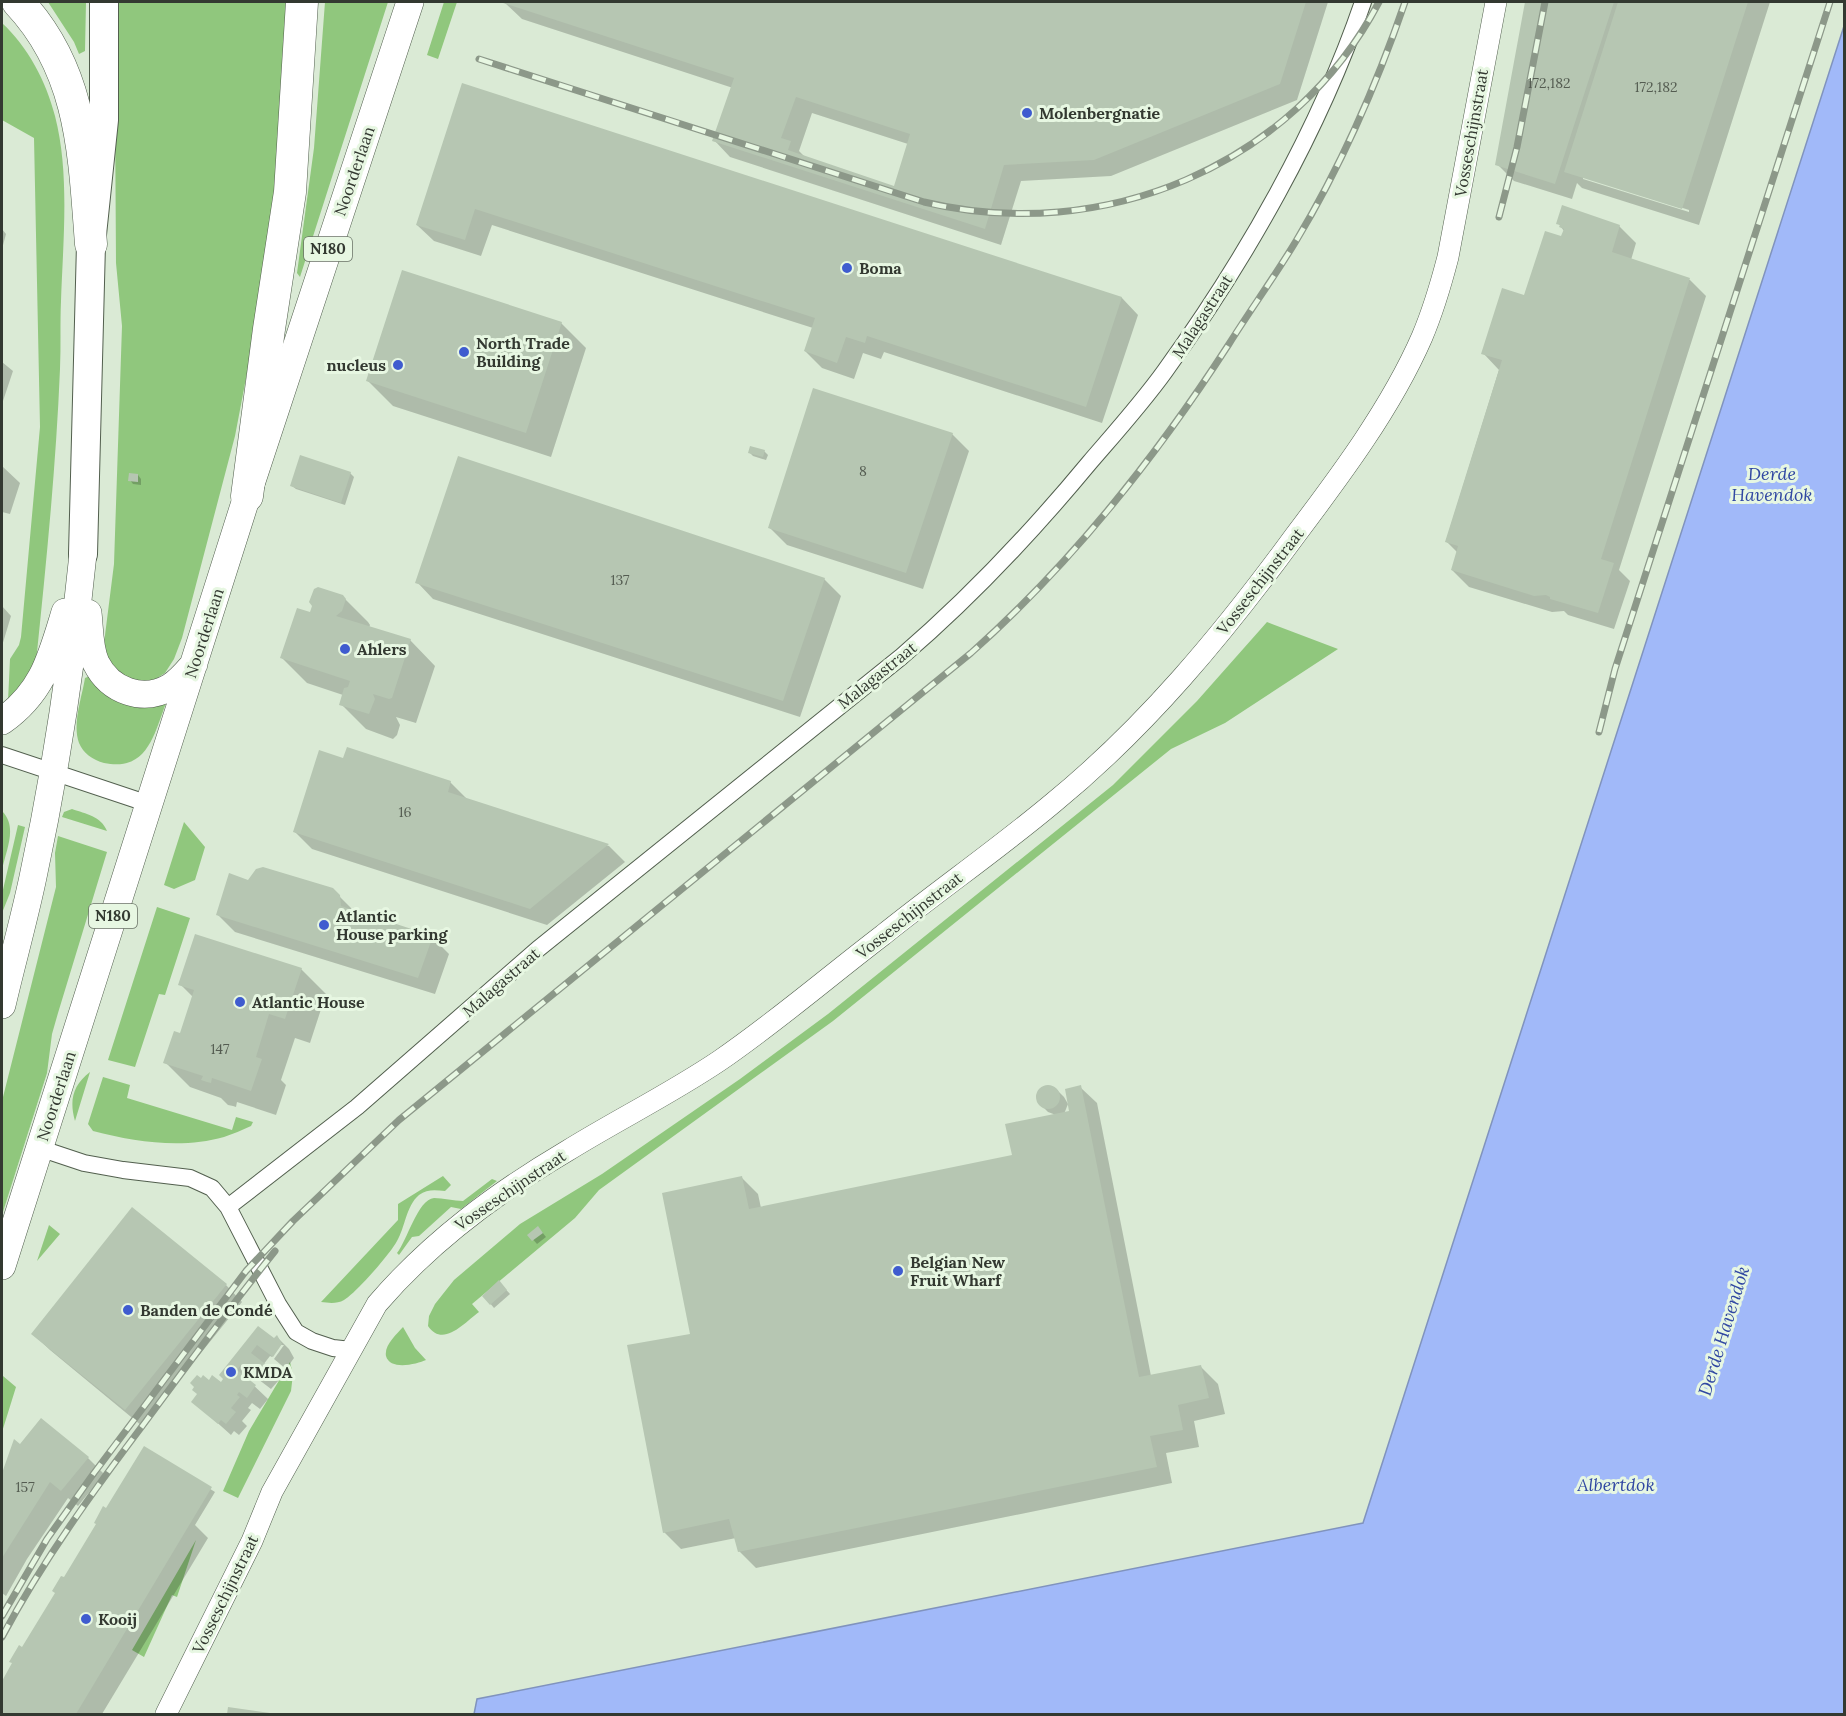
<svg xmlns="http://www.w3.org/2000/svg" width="1846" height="1716" viewBox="0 0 1846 1716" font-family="Lora,serif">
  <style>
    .green { fill: #90c77d }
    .water { fill: #a1b9f9; stroke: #8093bd; stroke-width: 1.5 }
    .shadow { fill: #0003; fill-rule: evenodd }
    .building { fill: #b6c6b2; fill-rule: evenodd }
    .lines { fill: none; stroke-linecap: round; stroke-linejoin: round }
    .minor-casing { stroke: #525f4e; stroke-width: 18 }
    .tertiary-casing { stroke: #525f4e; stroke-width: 22 }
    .primary-casing { stroke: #525f4e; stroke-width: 28 }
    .trunk-casing { stroke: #525f4e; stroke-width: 30 }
    .motorway-casing { stroke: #525f4e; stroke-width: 33 }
    .minor { stroke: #fff; stroke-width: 16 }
    .tertiary { stroke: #fff; stroke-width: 21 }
    .primary { stroke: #fff; stroke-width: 27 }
    .trunk { stroke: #fff; stroke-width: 28 }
    .motorway { stroke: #fff; stroke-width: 32 }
    .rail-casing { stroke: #8c9889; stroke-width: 7 }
    .rail { stroke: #e7f7e2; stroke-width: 4.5; stroke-dasharray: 14; stroke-linecap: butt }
    .poi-dot { fill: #3f5ccf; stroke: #e7f7e2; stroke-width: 2 }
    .labels { text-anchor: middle; stroke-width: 6; stroke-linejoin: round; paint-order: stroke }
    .number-label { font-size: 14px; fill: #545c51 }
    .shield { fill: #e7f7e2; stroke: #697266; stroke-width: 1.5 }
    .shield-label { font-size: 15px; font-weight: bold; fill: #333931 }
    .poi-label { font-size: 16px; font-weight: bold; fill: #333931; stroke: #e7f7e2; text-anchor: start }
    .street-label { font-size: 16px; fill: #333931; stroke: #e7f7e2 }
    .water-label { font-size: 18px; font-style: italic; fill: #3047a2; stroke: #e7f7e2 }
  </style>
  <rect width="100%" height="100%" fill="#daead5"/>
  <path class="green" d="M 48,2 L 86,2 L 85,51 L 79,54 L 74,42 Z
    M 118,2 L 286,2 L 278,172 L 259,310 L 235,436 L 182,638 L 174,659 L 165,673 L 154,680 L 141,682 L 125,678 L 107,658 L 104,643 L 114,564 L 122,326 L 116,263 L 115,105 Z
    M 325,2 L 388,2 L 300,277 L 297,273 L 314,148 Z
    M 444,2 L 457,2 L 438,59 L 427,55 Z
    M 2,23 C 28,47 46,81 55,116 C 70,174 63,241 61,301 C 60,323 61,346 60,369 C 56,467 46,565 36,662 L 34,671 L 8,701 L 10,659 L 19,645 L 21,637 L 40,427 L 34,138 L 2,120 Z
    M 1267,622 L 1338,649 L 1225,723 L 1171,749 L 833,1021 L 599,1190 L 575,1218 L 472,1304 L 479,1312 C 464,1323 443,1348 428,1326 L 429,1316 L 435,1304 L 454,1280 L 520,1224 L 602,1174 L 740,1079 L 828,1014 L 1113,785 L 1197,701 Z
    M 90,676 L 166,703 C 154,735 147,772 104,763 C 93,760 83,753 79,743 C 72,724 82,697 85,678 Z
    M 72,809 C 86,814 101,816 107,831 L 62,817 L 64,812 Z
    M 2,811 C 18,827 6,850 2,870 Z
    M 184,822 L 205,847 L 195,880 L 174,889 L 164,885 Z
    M 18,825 L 25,827 L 10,893 L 2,913 L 2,894 Z
    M 58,836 L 107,852 L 58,1013 L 52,1034 L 47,1073 L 2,1215 L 2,1101 L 56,887 L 55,853 Z
    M 157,907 L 190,918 L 165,995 L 159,994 L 135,1067 L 108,1060 Z
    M 90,1072 L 75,1121 C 69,1100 73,1085 90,1072 Z
    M 103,1077 L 130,1085 L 127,1098 L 232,1130 L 236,1117 L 253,1122 L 251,1126 C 242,1130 233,1134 224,1137 C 182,1149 135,1142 93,1131 L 88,1124 Z
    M 443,1176 L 451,1185 L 445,1191 C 435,1190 427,1189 419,1195 C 406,1206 405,1228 397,1241 C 391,1253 355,1294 344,1300 C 337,1304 329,1303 321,1302 L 398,1220 L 398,1204 Z
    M 492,1179 L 497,1181 L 461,1209 L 451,1207 L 419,1236 L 412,1237 L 399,1255 L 397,1253 C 407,1241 418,1199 434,1198 C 443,1198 454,1201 463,1201 Z
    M 49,1225 L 60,1234 L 37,1261 Z
    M 403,1327 L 415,1348 L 426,1360 C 417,1364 390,1371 386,1356 C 384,1345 397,1334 403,1327 Z
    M 290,1362 L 293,1374 L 291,1391 L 238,1498 L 223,1491 L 249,1431 Z
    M 3,1376 L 16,1387 L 2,1432 L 2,1382 Z
    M 196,1540 L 177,1597 L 172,1595 L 144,1657 L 132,1650 Z"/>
  <path class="water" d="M 1844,26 L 1844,1714 L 474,1714 L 477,1699 L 1363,1523 Z"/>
  <path class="shadow" d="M 504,2 L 1328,2 L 1297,100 L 1111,176 L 1021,181 L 1001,245 L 730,157 L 714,140 L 733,88 L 522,19 ZM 812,113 L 908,144 L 895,188 L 805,157 L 799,151 Z
    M 1527,2 L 1770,2 L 1699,225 L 1582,188 L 1577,183 L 1572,199 L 1514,181 L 1497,164 ZM 1583,176 L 1689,210 L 1689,212 L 1583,179 Z
    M 463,85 L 1122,298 L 1138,315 L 1102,423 L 884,352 L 881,359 L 863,353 L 854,379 L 822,368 L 805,351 L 813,328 L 492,225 L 481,256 L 434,241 L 417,225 Z
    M 1558,223 L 1619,226 L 1636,243 L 1631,260 L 1690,280 L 1706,296 L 1619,570 L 1630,581 L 1614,629 L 1568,615 L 1564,611 L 1552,612 L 1469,587 L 1452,570 L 1458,553 L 1446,541 L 1499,370 L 1483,353 L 1525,297 L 1562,238 L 1564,231 Z
    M 2,229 L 6,234 L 2,249 Z
    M 561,323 L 586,348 L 551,457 L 393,406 L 368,381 Z
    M 2,362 L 13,371 L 3,401 L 2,400 Z
    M 952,434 L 969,451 L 923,589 L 787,545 L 770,528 Z
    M 764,451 L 768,455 L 766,460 L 753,456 L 749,452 Z
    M 2,466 L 20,483 L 10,514 L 2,512 L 2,514 Z
    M 350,473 L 354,477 L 345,505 L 296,489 L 292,486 Z
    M 138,475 L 141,479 L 141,485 L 133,484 L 130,480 Z
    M 824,579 L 841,596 L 800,717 L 433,599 L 417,582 Z
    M 342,596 L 368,622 L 370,625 L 369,628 L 410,640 L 435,666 L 416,723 L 396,717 L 400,725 L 397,735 L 393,739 L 366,729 L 341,704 L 343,695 L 307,683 L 282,658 L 311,614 Z
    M 2,606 L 11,616 L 2,646 Z
    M 344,760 L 450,782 L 468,800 L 609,846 L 625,862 L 547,925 L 312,849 L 295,832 Z
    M 249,881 L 339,896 L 356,913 L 432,937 L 449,954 L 435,994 L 235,932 L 218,915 Z
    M 301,969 L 326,994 L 310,1043 L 295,1038 L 281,1080 L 286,1085 L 276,1115 L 237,1102 L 236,1107 L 233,1106 L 228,1105 L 221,1098 L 190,1087 L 165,1062 L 181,1035 L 193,997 L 180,984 Z
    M 1049,1086 L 1056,1089 L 1064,1097 L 1068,1104 L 1064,1114 L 1071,1112 L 1080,1087 L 1097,1103 L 1151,1376 L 1201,1367 L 1218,1384 L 1225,1414 L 1194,1421 L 1199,1447 L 1166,1453 L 1172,1483 L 756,1568 L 739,1551 L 736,1538 L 681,1549 L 664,1532 L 692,1335 L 741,1177 L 758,1194 L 761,1208 L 1013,1156 L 1056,1115 L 1048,1112 L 1040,1104 L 1037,1097 L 1039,1090 Z
    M 542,1232 L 546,1237 L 537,1244 L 529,1235 Z
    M 499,1282 L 510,1294 L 494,1308 L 484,1296 Z
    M 226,1285 L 242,1302 L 142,1426 L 50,1350 L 33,1334 Z
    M 259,1328 L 274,1340 L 277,1337 L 289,1349 L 294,1358 L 286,1369 L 274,1359 L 284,1345 L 280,1345 L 272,1357 L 270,1356 L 263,1365 L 279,1380 L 271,1389 L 254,1376 L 250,1382 L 268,1399 L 260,1409 L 252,1403 L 248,1408 L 251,1410 L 242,1421 L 247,1426 L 239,1435 L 234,1431 L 231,1435 L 193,1401 L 209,1382 L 221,1384 Z
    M 15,1441 L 21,1446 L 88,1458 L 104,1474 L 78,1506 L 68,1498 L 27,1559 L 6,1596 L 2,1593 L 2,1481 Z
    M 145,1448 L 215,1492 L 195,1525 L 208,1538 L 102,1714 L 2,1714 L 2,1684 Z
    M 229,1709 L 267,1714 L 228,1714 Z"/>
  <path class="building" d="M 500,2 L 1306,2 L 1280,84 L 1094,160 L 1004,165 L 985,229 L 712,141 L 734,78 ZM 796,97 L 910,134 L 894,186 L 788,150 L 791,141 L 781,138 Z
    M 1525,2 L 1614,2 L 1555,184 L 1495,165 Z
    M 1618,2 L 1748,2 L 1682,209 L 1564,172 Z
    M 462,83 L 1122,297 L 1086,407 L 867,336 L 865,343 L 846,337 L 837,363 L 804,351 L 815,318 L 475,209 L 465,240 L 416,225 Z
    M 1562,205 L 1620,225 L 1612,252 L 1690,278 L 1601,559 L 1614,563 L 1598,613 L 1550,599 L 1550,597 L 1546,595 L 1534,596 L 1451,570 L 1458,546 L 1445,542 L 1502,360 L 1481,354 L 1502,288 L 1524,295 L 1545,231 L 1561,236 L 1564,229 L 1559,227 L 1560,225 L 1556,224 Z
    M 402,270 L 562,322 L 526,433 L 366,381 Z
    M 813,388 L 953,433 L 906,573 L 768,528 Z
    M 750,446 L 765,450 L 763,457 L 748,453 Z
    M 300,455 L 351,472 L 341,503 L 290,486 Z
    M 458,456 L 825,578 L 783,701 L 415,583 Z
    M 129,473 L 138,474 L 138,482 L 128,481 Z
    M 318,587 L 343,595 L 346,599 L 342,611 L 336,616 L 411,639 L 392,698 L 389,699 L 373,694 L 375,699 L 369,714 L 339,705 L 344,688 L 348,687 L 350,681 L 280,658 L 297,608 L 310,612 L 312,606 L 309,602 L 314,589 Z
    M 347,747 L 451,781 L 448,792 L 609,844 L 530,909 L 293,832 L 319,750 L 343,758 Z
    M 263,867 L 333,888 L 340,895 L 341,906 L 433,936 L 418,978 L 216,915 L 229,873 L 248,880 L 256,869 Z
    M 195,934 L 302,968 L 285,1019 L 269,1014 L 256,1057 L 262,1059 L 251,1091 L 212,1078 L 211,1083 L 207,1082 L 201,1080 L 203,1076 L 163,1063 L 174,1031 L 180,1033 L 194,990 L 178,985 Z
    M1036 1097a12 12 0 1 1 24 0a12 12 0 1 1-24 0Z
    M 1081,1085 L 1139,1377 L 1201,1365 L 1209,1398 L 1178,1405 L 1183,1430 L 1150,1436 L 1157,1467 L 738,1552 L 729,1519 L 663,1533 L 627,1345 L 690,1334 L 662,1193 L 742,1176 L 749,1209 L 1012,1155 L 1005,1124 L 1069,1111 L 1065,1089 Z
    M 132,1207 L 227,1284 L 125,1410 L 31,1334 Z
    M 538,1226 L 543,1233 L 532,1241 L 527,1235 Z
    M 499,1280 L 507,1290 L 490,1305 L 482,1296 Z
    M 258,1326 L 274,1338 L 277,1335 L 282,1344 L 273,1357 L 257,1345 L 251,1353 L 268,1366 L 258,1378 L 241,1365 L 237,1370 L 256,1385 L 247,1398 L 239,1392 L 237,1395 L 240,1397 L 231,1408 L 236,1412 L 226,1424 L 221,1420 L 218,1424 L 191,1402 L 197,1394 L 192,1390 L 194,1387 L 190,1383 L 197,1375 L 201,1378 L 203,1375 L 209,1380 L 212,1375 L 221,1382 L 223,1379 L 219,1375 Z
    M 41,1418 L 89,1457 L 61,1491 L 50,1482 L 2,1558 L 2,1473 L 14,1439 L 20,1444 Z
    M 144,1446 L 212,1487 L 76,1714 L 2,1714 L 2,1681 L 12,1663 L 9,1662 L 19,1645 L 22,1647 L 55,1593 L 52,1591 L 61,1576 L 64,1577 L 96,1524 L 94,1523 L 103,1506 L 106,1508 Z
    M 228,1707 L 270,1713 L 269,1714 L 227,1714 Z"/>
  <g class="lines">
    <g class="minor-casing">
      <path id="minor" d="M 2,755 L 149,804
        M 39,1148 L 84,1163 L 123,1170 L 190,1178 L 212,1188 L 228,1207 L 278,1304 L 296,1332 L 312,1341 L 333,1348 L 351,1350
        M 228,1207 L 357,1107 L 538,949 L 901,657 C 970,598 1032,532 1090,462 C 1115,433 1142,403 1165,371 C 1245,260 1319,131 1363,2"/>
    </g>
    <g class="tertiary-casing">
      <path id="tertiary" d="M 166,1714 L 252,1541 L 272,1492 L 377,1304 C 431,1241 496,1193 567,1151 C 617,1120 670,1094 719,1061 C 776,1022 828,977 883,935 C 939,890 998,849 1053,803 C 1146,727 1223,634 1294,537 C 1340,476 1391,408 1422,337 C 1433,311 1441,284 1448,257 L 1496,2"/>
    </g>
    <g class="primary-casing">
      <path id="primary" d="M 88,613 C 90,629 89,648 96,663 C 110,691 143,703 170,687 C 180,681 187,672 194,664
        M 2,721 C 43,692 51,658 65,612
        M 2,1005 C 12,962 24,920 33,877 C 56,770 72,663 83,554
        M 2,1266 L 247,496 L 410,2"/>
    </g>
    <g class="trunk-casing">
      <path id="trunk" d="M 83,554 L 91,244 L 104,120 L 104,2"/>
    </g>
    <g class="motorway-casing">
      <path id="motorway" d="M 18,2 C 83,71 84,155 91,244
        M 247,496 L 269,329 L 290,192 L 302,2"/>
    </g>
    <use href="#minor" class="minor"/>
    <use href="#tertiary" class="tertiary"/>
    <use href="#primary" class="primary"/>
    <use href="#trunk" class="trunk"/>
    <use href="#motorway" class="motorway"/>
    <g class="rail-casing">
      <path id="rail" d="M 479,59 L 924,202 C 1103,245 1293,166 1379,2
        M 1499,217 L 1517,147 L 1545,2
        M 1599,732 L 1615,669 L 1830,2
        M 2,1616 L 47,1539 L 94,1473 L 246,1271 L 293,1221 L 399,1120 L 971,653 C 1072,563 1156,457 1229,344 C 1251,309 1275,276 1296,241 C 1341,166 1377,84 1405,2
        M 2,1637 C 43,1560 94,1490 146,1421 C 188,1364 231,1306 275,1251"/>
    </g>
    <use href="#rail" class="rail"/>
  </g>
  <g class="poi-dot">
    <circle cx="1027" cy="113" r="6"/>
    <circle cx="847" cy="268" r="6"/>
    <circle cx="464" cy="352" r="6"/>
    <circle cx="398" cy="365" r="6"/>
    <circle cx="345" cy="649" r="6"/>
    <circle cx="324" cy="925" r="6"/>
    <circle cx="240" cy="1002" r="6"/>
    <circle cx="898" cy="1271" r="6"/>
    <circle cx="128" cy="1310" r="6"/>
    <circle cx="231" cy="1372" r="6"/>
    <circle cx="86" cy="1619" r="6"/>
  </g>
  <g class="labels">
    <g class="number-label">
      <text x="1549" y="88">172,182</text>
      <text x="1656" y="92">172,182</text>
      <text x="863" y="476">8</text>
      <text x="620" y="585">137</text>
      <text x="405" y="817">16</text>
      <text x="220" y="1054">147</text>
      <text x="25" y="1492">157</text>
    </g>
    <g class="shield">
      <rect x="304" y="237" width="48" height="24" rx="4.5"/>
      <rect x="89" y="904" width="48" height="24" rx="4.5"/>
    </g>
    <g class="shield-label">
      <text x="328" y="254">N180</text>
      <text x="113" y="921">N180</text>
    </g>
    <g class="poi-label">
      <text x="1039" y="119">Molenbergnatie</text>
      <text x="859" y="274">Boma</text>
      <text x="476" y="349">North Trade<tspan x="476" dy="18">Building</tspan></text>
      <text x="386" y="371" text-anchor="end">nucleus</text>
      <text x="357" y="655">Ahlers</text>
      <text x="336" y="922">Atlantic<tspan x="336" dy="18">House parking</tspan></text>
      <text x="252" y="1008">Atlantic House</text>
      <text x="910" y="1268">Belgian New<tspan x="910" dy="18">Fruit Wharf</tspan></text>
      <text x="140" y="1316">Banden de Condé</text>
      <text x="243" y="1378">KMDA</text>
      <text x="98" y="1625">Kooij</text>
    </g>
    <g class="street-label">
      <text transform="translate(1471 133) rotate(-80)" y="6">Vosseschijnstraat</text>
      <text transform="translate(354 171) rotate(-71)" y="6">Noorderlaan</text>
      <text transform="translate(1202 316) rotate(-57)" y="6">Malagastraat</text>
      <text transform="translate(1260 581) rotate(-52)" y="6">Vosseschijnstraat</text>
      <text transform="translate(204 633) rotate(-72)" y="6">Noorderlaan</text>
      <text transform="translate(877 675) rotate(-39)" y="6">Malagastraat</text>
      <text transform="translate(909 915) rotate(-38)" y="6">Vosseschijnstraat</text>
      <text transform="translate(501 982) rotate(-41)" y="6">Malagastraat</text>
      <text transform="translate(56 1096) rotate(-72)" y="6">Noorderlaan</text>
      <text transform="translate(510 1190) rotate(-34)" y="6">Vosseschijnstraat</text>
      <text transform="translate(225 1594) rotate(-64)" y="6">Vosseschijnstraat</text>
    </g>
    <g class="water-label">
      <text x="1772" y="480">Derde<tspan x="1772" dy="21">Havendok</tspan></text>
      <text transform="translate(1724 1331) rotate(-73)" y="6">Derde Havendok</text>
      <text x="1616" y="1491">Albertdok</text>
    </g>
  </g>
  <rect width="1846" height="1716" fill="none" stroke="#333931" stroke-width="6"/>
</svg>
